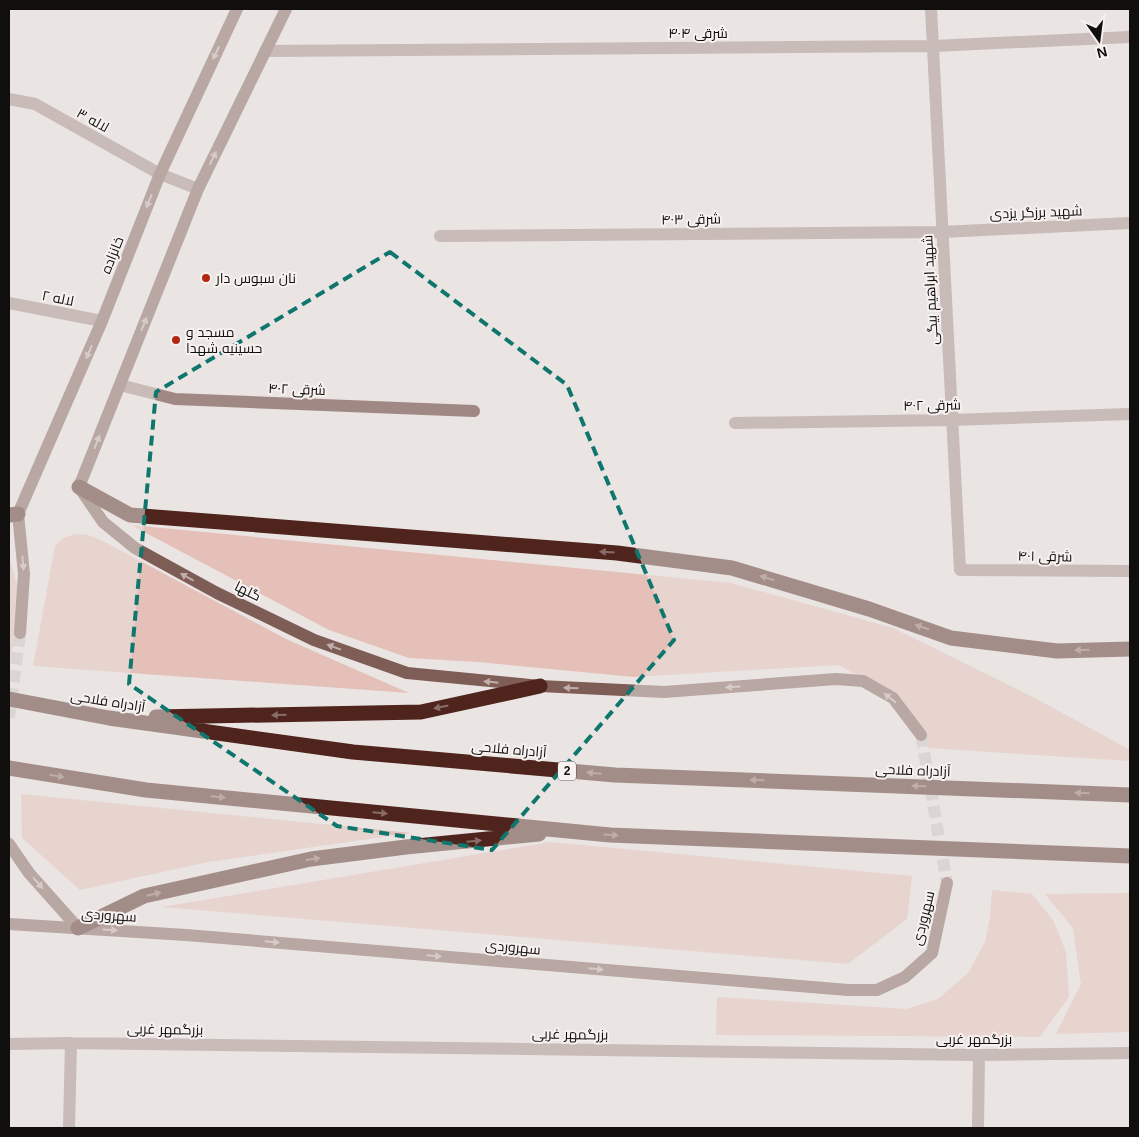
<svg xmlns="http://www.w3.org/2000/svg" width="1139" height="1137" font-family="Arial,Cairo,sans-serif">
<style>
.green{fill:#e4c0b9}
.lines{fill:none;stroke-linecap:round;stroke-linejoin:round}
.secondary-tunnel{stroke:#c9c4c2;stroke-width:12;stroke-dasharray:12 6;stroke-linecap:butt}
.street{stroke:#a08985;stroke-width:12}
.secondary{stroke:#7e5d57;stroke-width:12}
.highway{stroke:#4e241d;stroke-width:15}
.oneway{fill:#c1aeab}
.oneway2{fill:#896c67}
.marked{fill:none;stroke:#0f766e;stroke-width:4;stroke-dasharray:10 6;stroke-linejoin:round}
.poi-dot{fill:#b42614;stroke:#f7f1f0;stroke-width:2}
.labels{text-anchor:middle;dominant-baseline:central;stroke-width:4;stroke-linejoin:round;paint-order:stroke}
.shield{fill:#f7f1f0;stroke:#565352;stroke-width:1}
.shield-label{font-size:12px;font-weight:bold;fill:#110f0e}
.street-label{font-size:14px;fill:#110f0e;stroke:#f7f1f0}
.poi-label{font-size:14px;fill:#110f0e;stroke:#f7f1f0;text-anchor:start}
</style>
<rect width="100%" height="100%" fill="#eae4e2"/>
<path class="green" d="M131,525L731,583L893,628L1035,698L1130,750V761L928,748L902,704L889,691L838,665L634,677L478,662L409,658L329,630Z
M76,534L88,535L103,541L286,639L409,693L33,666L55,546L63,538Z
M9,557L17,584L18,630L9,661Z
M21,794L411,833L208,862L80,890L22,838Z
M550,842L912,876L907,919L848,964L162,907Z
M992,890L1032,894L1053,920L1066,952L1069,997L1040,1037L716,1035L717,997L906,1009L938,999L968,973L985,942L990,918Z
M1130,893V1032L1056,1034L1081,984L1073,928L1045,894Z"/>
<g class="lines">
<path class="secondary-tunnel" d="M9,718L20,633
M921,735L947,883"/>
<path class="street" d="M931,9L960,570L1130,571
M265,51L933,46L1130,37
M9,99L35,104L160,174L198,189
M440,236L942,232L1130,223
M9,303L102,321
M120,385L175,399L474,411
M735,423L952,420L1130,414
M9,1044L71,1043L979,1055L1130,1053
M69,1128L71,1043
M978,1128L979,1055"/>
<path class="secondary" d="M286,9L198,189L79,487L103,522L135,548L217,593L314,640L407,673L540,686L664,692L836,679L863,681L893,698L921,735
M20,633L24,574L18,514L102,321L160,174L237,9
M9,844L29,873L78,928
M9,924L186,935L848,990H877L905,977L932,953L947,883"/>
<path class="highway" d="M79,487L130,515L617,553L732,568L869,609L951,638L1057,651L1130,649
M9,515L18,514
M9,699L109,718L353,752L615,775L1130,795
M156,717L421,712L540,686
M9,768L146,790L610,835L1130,856
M78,928L144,896L311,859L406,847L539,834"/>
</g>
<defs><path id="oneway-solid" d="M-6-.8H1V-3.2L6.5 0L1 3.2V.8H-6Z" transform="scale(1.25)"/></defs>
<g class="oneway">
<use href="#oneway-solid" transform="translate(216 53) rotate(115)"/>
<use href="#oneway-solid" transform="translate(213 158) rotate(-64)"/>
<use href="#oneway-solid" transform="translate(149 201) rotate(112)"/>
<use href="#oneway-solid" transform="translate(144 324) rotate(-68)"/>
<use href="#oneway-solid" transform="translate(89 352) rotate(113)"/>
<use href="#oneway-solid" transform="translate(97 442) rotate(-68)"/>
<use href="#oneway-solid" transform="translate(23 563) rotate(85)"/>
<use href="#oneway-solid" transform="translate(187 577) rotate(-151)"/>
<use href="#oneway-solid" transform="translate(334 647) rotate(-160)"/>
<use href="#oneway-solid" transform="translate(491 682) rotate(-174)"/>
<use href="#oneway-solid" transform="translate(733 687) rotate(176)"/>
<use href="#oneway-solid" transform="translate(571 688) rotate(-178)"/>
<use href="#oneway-solid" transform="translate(890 698) rotate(-142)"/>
<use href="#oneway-solid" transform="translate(38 883) rotate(49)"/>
<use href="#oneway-solid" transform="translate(110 930) rotate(4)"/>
<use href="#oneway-solid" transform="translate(272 942) rotate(5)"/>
<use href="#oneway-solid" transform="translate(434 956) rotate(5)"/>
<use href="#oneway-solid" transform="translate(596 969) rotate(5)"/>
</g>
<g class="oneway2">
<use href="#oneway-solid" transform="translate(607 552) rotate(-176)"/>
<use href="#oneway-solid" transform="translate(767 578) rotate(-163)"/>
<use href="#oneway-solid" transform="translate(922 627) rotate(-161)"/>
<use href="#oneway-solid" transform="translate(1082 650) rotate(179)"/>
<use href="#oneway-solid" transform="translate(441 707) rotate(168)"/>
<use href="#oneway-solid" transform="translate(279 715) rotate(179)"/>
<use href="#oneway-solid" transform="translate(594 773) rotate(-175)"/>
<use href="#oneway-solid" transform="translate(57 776) rotate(9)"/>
<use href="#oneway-solid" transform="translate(757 780) rotate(-178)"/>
<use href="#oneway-solid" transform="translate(919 786) rotate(-178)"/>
<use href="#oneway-solid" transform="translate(1082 793) rotate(-178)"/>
<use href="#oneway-solid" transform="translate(218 797) rotate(5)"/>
<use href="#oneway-solid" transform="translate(380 813) rotate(5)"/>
<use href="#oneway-solid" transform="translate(611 835) rotate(4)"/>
<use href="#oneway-solid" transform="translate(474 841) rotate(-5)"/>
<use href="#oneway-solid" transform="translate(313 859) rotate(-9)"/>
<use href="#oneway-solid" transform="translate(154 894) rotate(-13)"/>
</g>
<path d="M0 0H1139V1137H0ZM390,252L567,385L674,640L492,850L337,826L129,684L156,392Z" fill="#eae4e2" fill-opacity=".55" fill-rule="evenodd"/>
<path class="marked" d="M390,252L567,385L674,640L492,850L337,826L129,684L156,392Z"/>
<g class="poi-dot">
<circle cx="206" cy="278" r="5"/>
<circle cx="176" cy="340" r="5"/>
</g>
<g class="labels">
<rect class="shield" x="558" y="761.5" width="18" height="19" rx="4"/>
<g class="shield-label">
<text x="567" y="771">2</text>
</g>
<g class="street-label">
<text x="698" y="33">۴۰۴ شرقی</text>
<text transform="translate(93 120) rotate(29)">لاله ۳</text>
<text transform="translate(1036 212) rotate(-2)">شهید برزگر یزدی</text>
<text transform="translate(691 219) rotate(-1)">۴۰۳ شرقی</text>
<text transform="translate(112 255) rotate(-68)">خانزاده</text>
<text transform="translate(930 290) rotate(-93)">شهید ابراهیم بیگی</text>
<text transform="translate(58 298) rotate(11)">لاله ۲</text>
<text transform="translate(297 389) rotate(2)">۴۰۲ شرقی</text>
<text transform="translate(932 405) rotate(-1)">۴۰۲ شرقی</text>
<text transform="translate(1045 556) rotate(1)">۴۰۱ شرقی</text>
<text transform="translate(248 591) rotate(26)">گلها</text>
<text transform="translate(108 701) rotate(9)">آزادراه فلاحی</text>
<text transform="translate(509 749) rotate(5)">آزادراه فلاحی</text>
<text transform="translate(913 770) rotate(2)">آزادراه فلاحی</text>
<text transform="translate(109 915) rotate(4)">سهروردی</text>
<text transform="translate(923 918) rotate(-76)">سهروردی</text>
<text transform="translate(513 947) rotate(5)">سهروردی</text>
<text transform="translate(165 1029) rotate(1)">بزرگمهر غربی</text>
<text transform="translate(570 1034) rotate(1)">بزرگمهر غربی</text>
<text x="974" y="1039">بزرگمهر غربی</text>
</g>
<g class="poi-label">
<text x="216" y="278">نان سبوس دار</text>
<text x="186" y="332">مسجد و<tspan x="186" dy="16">حسینیه شهدا</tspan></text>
</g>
</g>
<rect width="1139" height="1137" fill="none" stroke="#110f0e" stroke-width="20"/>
<g transform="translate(1099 40) rotate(166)" stroke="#f7f1f0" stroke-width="4" paint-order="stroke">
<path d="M0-4L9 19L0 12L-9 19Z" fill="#110f0e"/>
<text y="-8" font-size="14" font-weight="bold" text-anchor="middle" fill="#110f0e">N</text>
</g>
</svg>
